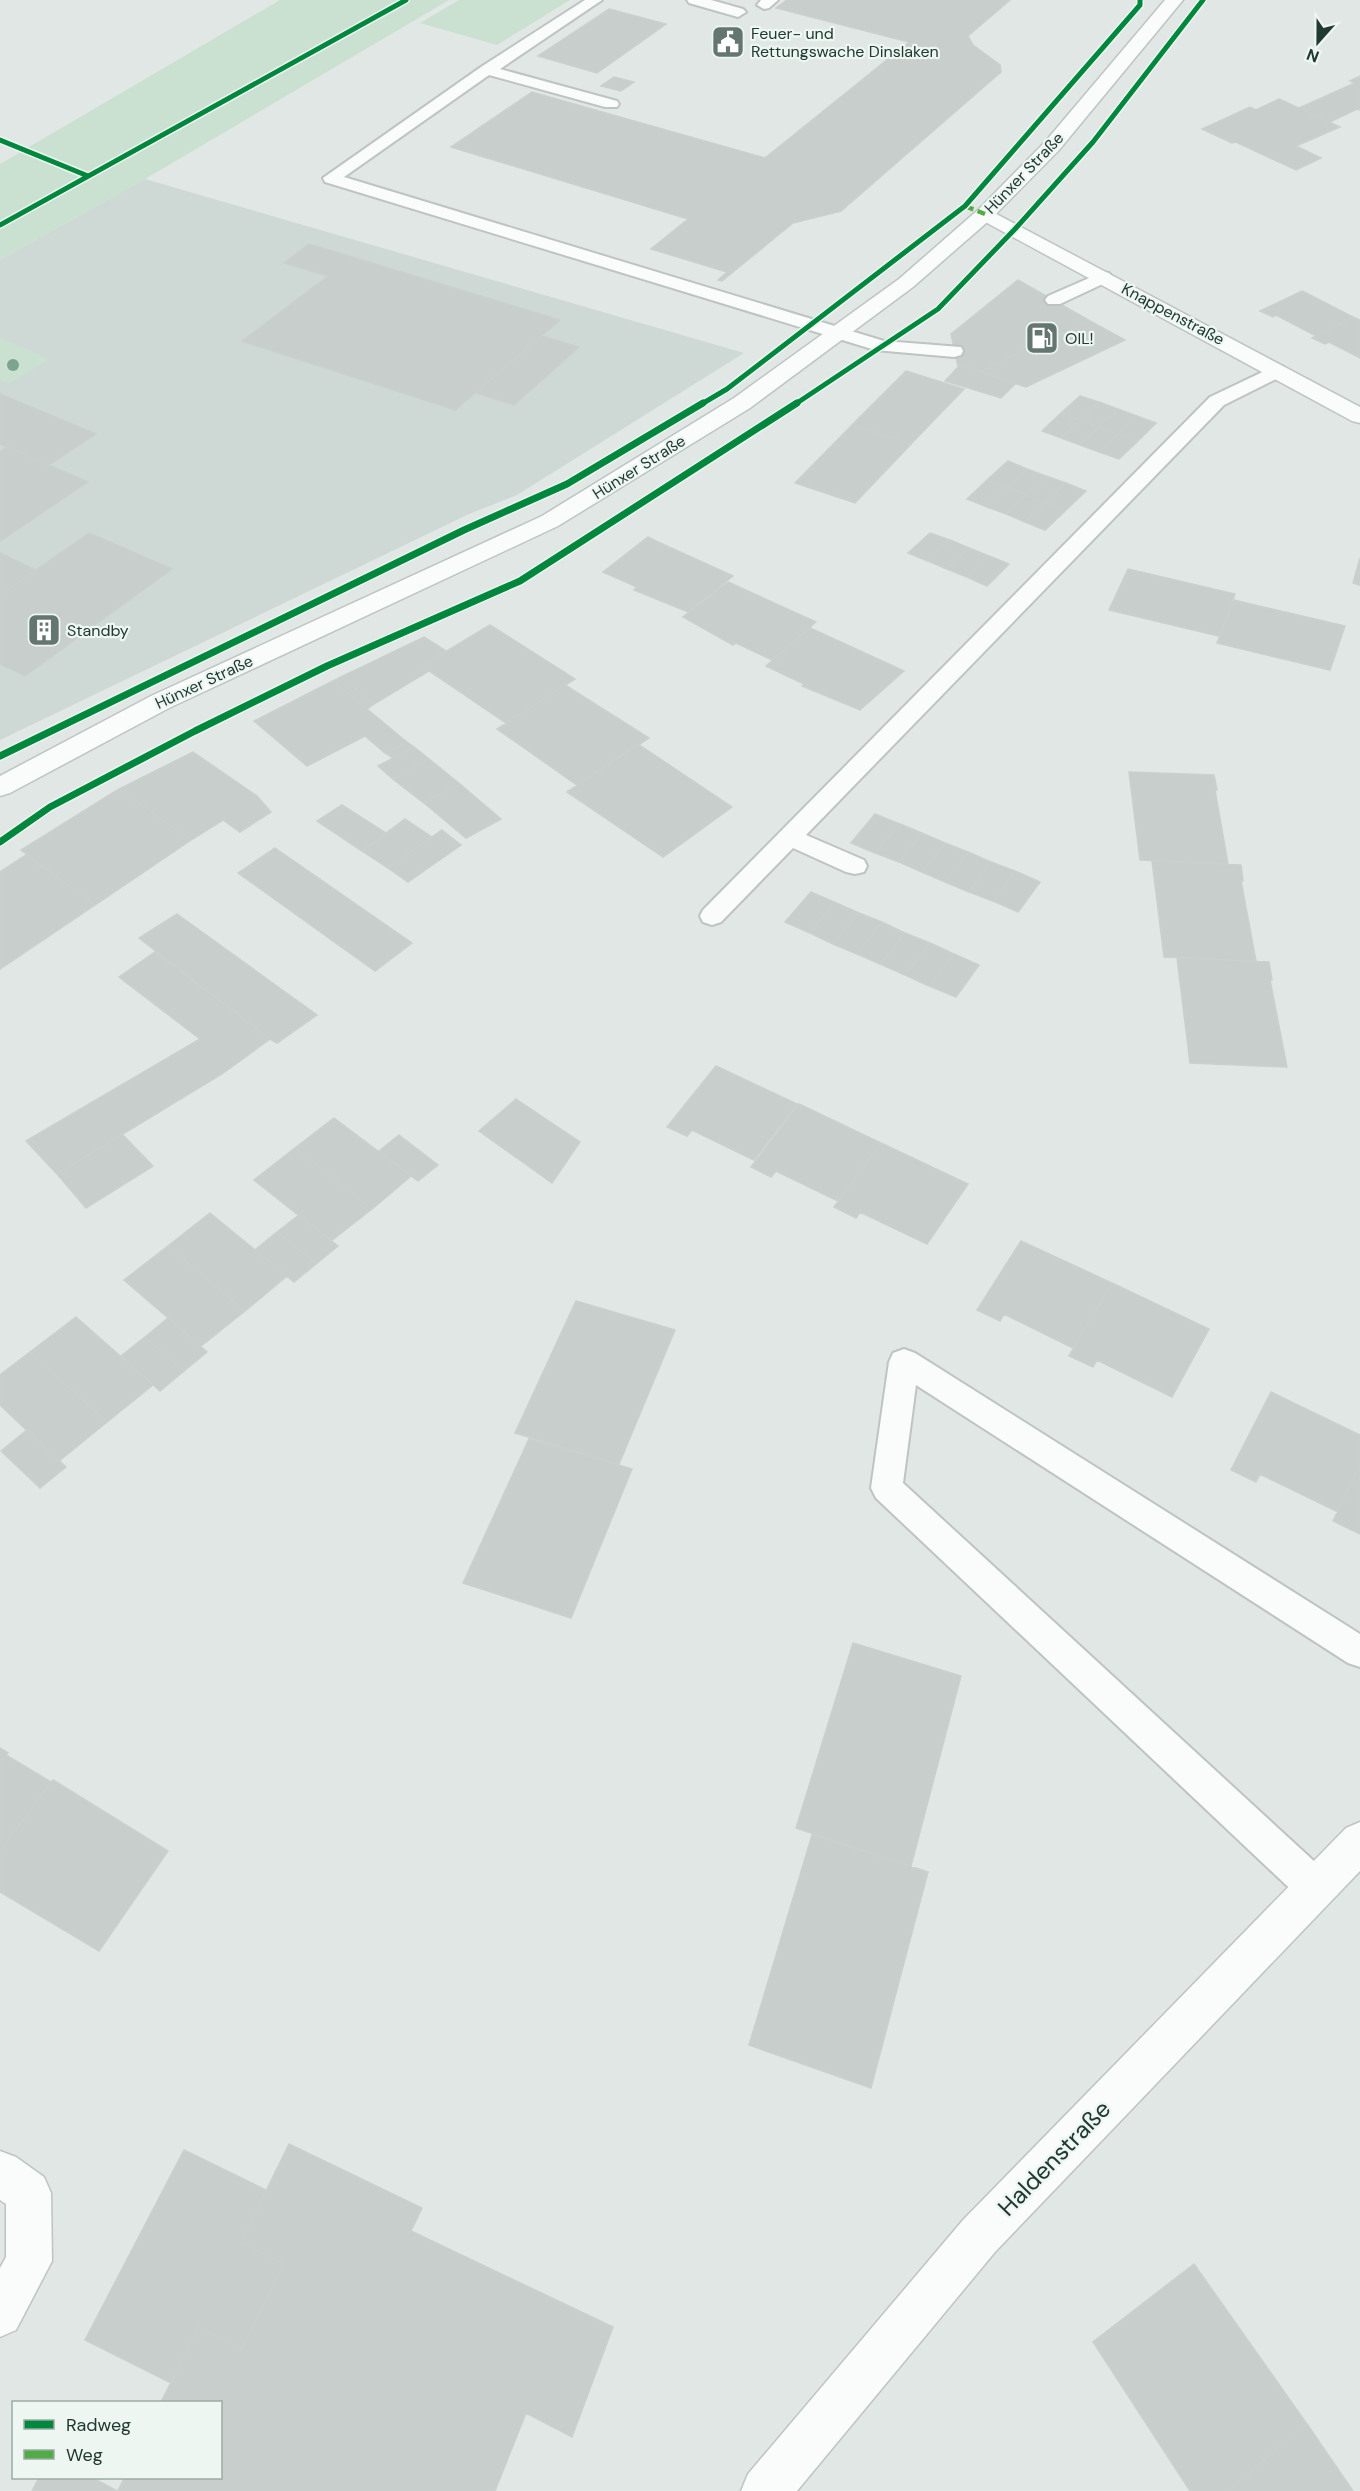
<svg xmlns="http://www.w3.org/2000/svg" width="1360" height="2491" font-family="'DM Sans',sans-serif">
<style>
.built{fill:#ced8d4}
.green{fill:#cae0d1}
.building{fill:#c8cecb;stroke:#cad0cd;stroke-width:1.5}
.lines{fill:none;stroke-linecap:round;stroke-linejoin:round}
.lane-casing{stroke:#bec4c1;stroke-width:4}
.street-casing{stroke:#bec4c1;stroke-width:3}
.secondary-casing{stroke:#bdc5c2;stroke-width:3}
.lane{fill:#fafbfb;fill-rule:evenodd}
.street{fill:#fafbfb;fill-rule:evenodd}
.secondary{fill:#fafbfb;fill-rule:evenodd}
.quiet{stroke:#52ac45;stroke-width:4.5;stroke-dasharray:9 4.5;stroke-linecap:butt}
.cycleway-far1-casing{stroke:#eef6f2;stroke-width:8}
.cycleway-casing{stroke:#eef6f2;stroke-width:10}
.cycleway-far1{stroke:#00873e;stroke-width:5}
.cycleway{stroke:#00873e;stroke-width:7}
.tree{fill:#7da58d}
.labels{text-anchor:middle;dominant-baseline:central;stroke-width:4.5;stroke-linejoin:round;paint-order:stroke}
.far-poi-label{font-size:16px;fill:#203932;stroke:#eef6f2;text-anchor:start}
.far-street-label{font-size:16px;fill:#203932;stroke:#eef6f2}
.near-street-label{font-size:24px;fill:#203932;stroke:#eef6f2}
</style>
<rect width="100%" height="100%" fill="#e1e7e4"/>
<path class="built" d="M145,179L744,353L517,495L469,514L0,740V260Z"/>
<path class="green" d="M280,0H449L145,179L0,260V164Z
M459,0H570L497,45L420,23Z
M0,338L50,359L9,384L0,380Z"/>
<path class="building" d="M787,0H1010L968,36L973,45L1000,65L1001,72L841,211L793,223L722,281L718,280L727,272L651,249L688,219L451,147L532,92L765,158L909,42L776,8Z
M609,9L666,24L597,73L538,56Z
M1360,76V110L1357,109L1330,122L1299,108L1355,83L1350,81Z
M614,77L634,82L621,91L601,86Z
M1279,99L1340,127L1296,146L1321,158L1296,170L1236,142L1232,143L1202,129L1250,107L1256,110Z
M309,244L560,320L455,410L242,341L328,276L284,263Z
M1018,280L1090,321L981,371L960,365L958,367L951,334Z
M1302,291L1353,317L1316,336L1276,315L1273,317L1260,311Z
M1353,317L1360,320V358L1329,342L1325,344L1312,338Z
M1090,321L1125,340L1026,387L979,372Z
M542,336L579,347L514,405L476,393Z
M960,365L981,371L1015,384L1001,398L945,381Z
M906,371L964,389L911,444L852,425Z
M0,394L96,434L49,465L0,444Z
M1080,396L1099,402L1080,420L1061,413Z
M1099,402L1118,409L1099,427L1080,420Z
M1118,409L1137,416L1118,434L1099,427Z
M1061,413L1080,420L1061,438L1042,431Z
M1137,416L1156,423L1138,441L1118,434Z
M1080,420L1099,427L1080,445L1061,438Z
M852,425L911,444L855,503L795,483Z
M1099,427L1118,434L1099,452L1080,445Z
M1118,434L1138,441L1119,459L1099,452Z
M7,447L88,482L0,541V451Z
M1008,461L1027,469L1007,488L987,480Z
M1027,469L1046,476L1026,495L1007,488Z
M1046,476L1066,483L1045,503L1026,495Z
M987,480L1007,488L987,507L967,499Z
M1066,483L1086,491L1066,510L1045,503Z
M1007,488L1026,495L1006,514L987,507Z
M1026,495L1045,503L1025,522L1006,514Z
M1045,503L1066,510L1045,530L1025,522Z
M89,533L172,569L25,676L0,664V595Z
M930,533L950,540L928,561L908,553Z
M648,537L658,542L733,576L688,612L634,590L637,587L603,572Z
M950,540L969,548L947,569L928,561Z
M969,548L989,556L967,577L947,569Z
M0,553L36,570L0,595Z
M989,556L1009,564L987,586L967,577Z
M1360,558V585L1353,583Z
M1128,569L1235,594L1219,636L1109,610Z
M728,582L816,622L772,660L736,643L733,645L683,617Z
M1234,600L1345,626L1330,670L1217,643Z
M490,625L575,679L506,723L422,666Z
M810,628L904,671L860,710L802,686L804,684L766,666Z
M424,637L446,651L422,666L429,671L374,704L341,677Z
M341,677L374,704L367,709L333,681Z
M333,681L367,709L407,742L385,753L365,736L307,766L254,721Z
M565,685L649,738L577,785L497,729Z
M407,742L414,747L393,758L385,753Z
M638,744L732,807L663,857L567,792Z
M414,747L429,759L393,779L378,766Z
M193,752L257,796L271,812L240,832L223,820L191,840L119,789Z
M429,759L460,784L424,803L393,779Z
M1129,772L1214,775L1217,790H1215L1228,864L1140,860Z
M460,784L501,819L466,838L424,803Z
M119,789L191,840L95,905L21,850Z
M342,805L386,833L387,834L362,851L317,821Z
M875,814L900,824L875,853L851,843Z
M405,819L432,837L388,868L362,851Z
M900,824L922,833L899,862L875,853Z
M442,830L461,845L408,882L388,868Z
M922,833L945,843L922,872L899,862Z
M945,843L968,852L945,882L922,872Z
M275,848L412,943L375,971L238,873Z
M968,852L991,862L969,892L945,882Z
M26,855L95,905L0,969V872Z
M1152,861L1241,865L1243,881H1241L1256,961L1164,957Z
M991,862L1015,871L993,901L969,892Z
M1015,871L1040,882L1018,912L993,901Z
M811,892L834,902L810,933L785,922Z
M834,902L859,913L833,944L810,933Z
M859,913L882,922L857,954L833,944Z
M177,914L317,1015L277,1043L270,1039L139,938Z
M882,922L905,933L880,964L857,954Z
M905,933L930,943L905,975L880,964Z
M930,943L954,954L929,986L905,975Z
M155,952L270,1039L222,1074L57,1174L26,1141L200,1039L119,977Z
M954,954L979,965L956,997L929,986Z
M1177,958L1269,962L1272,980H1270L1287,1067L1190,1063Z
M716,1066L797,1104L754,1160L692,1130L687,1136L667,1127Z
M516,1099L580,1142L552,1183L479,1131Z
M799,1104L881,1143L838,1201L776,1171L771,1177L751,1167Z
M334,1118L411,1176L372,1209L295,1148Z
M122,1134L153,1166L86,1208L57,1174Z
M399,1135L438,1165L418,1181L379,1151Z
M881,1143L968,1184L927,1244L860,1212L856,1218L834,1207Z
M295,1148L372,1209L331,1241L254,1180Z
M210,1213L287,1276L245,1311L168,1246Z
M299,1215L338,1246L316,1264L277,1232Z
M277,1232L316,1264L294,1282L255,1250Z
M1021,1241L1112,1283L1073,1348L1004,1314L1000,1321L977,1310Z
M168,1246L245,1311L201,1346L124,1280Z
M1112,1283L1209,1329L1172,1397L1097,1360L1093,1367L1069,1356Z
M576,1301L675,1330L619,1464L515,1433Z
M76,1317L153,1385L107,1422L30,1352Z
M168,1318L207,1352L184,1371L145,1337Z
M145,1337L184,1371L160,1391L121,1356Z
M30,1352L107,1422L59,1461L0,1405V1375Z
M1271,1392L1360,1435V1465L1338,1512L1260,1474L1256,1482L1231,1470Z
M27,1430L66,1467L40,1488L1,1451Z
M529,1439L632,1469L571,1618L463,1583Z
M1360,1465V1534L1333,1521Z
M853,1643L961,1676L911,1866L796,1828Z
M0,1748L8,1753L6,1755L51,1782L0,1851Z
M53,1780L168,1851L99,1951L0,1892V1851Z
M812,1835L928,1872L871,2088L749,2045Z
M289,2144L422,2208L411,2231L613,2327L572,2437L526,2413L495,2491H118L124,2478H220V2402H161L199,2327L242,2349L283,2264L241,2242Z
M184,2150L266,2190L241,2242L283,2264L242,2349L199,2327L171,2383L85,2340Z
M1194,2264L1307,2424L1227,2491H1190L1093,2342Z
M1307,2424L1353,2491H1227Z
M39,2478H93L117,2491H32Z"/>
<g class="lines">
<g class="lane-casing">
<path id="lane" d="M585,0H602L500,69L617,101L619,104L617,107H605L489,75L344,177L884,341L961,347L963,351L961,355L954,357L875,350L325,182L323,178L481,67Z
M687,0H711L743,9L746,12L738,17L689,3Z
M761,0H778L769,8L764,9L757,5Z
M1103,272L1109,273L1112,277L1109,281L1060,304H1048L1045,300L1048,296Z
M1277,365L1284,367L1286,371L1284,375L1224,405L806,835L864,860L867,866L864,872L855,874L846,872L793,848L721,922L712,925L703,922L700,916L703,910L1210,397Z
M904,1349L915,1353L1360,1634V1667L1348,1663L916,1385L903,1483L1328,1874L1333,1887L1328,1900L1315,1905L1302,1900L876,1498L871,1488L889,1362L893,1353Z"/>
</g>
<g class="street-casing">
<path id="street" d="M985,208L1360,407V423L1352,421L978,218L975,214L978,210Z
M1360,1822V1871L995,2252L797,2491H741L748,2474L963,2220L1346,1828Z
M0,2151L16,2157L44,2177L51,2193L52,2261L16,2330L0,2337V2268L6,2257V2204L0,2200Z"/>
</g>
<g class="secondary-casing">
<path id="secondary" d="M1165,0H1183L1059,150L992,218L913,287L750,408L558,526L169,708L10,793L0,796V776L151,696L542,516L734,398L899,279L978,210L1045,142Z"/>
</g>
<use href="#lane" class="lane"/>
<use href="#street" class="street"/>
<use href="#secondary" class="secondary"/>
<path class="quiet" d="M965,206L985,214"/>
<g class="cycleway-far1-casing">
<path id="cycleway-far1" d="M0,140L88,176
M0,225L406,0
M700,405L727,389L965,206L1140,5V0
M794,405L938,309L1015,229L1093,142L1203,0"/>
</g>
<g class="cycleway-casing">
<path id="cycleway" d="M0,756L464,530L567,484L703,403
M0,842L50,807L195,731L327,666L520,581L797,403"/>
</g>
<use href="#cycleway-far1" class="cycleway-far1"/>
<use href="#cycleway" class="cycleway"/>
</g>
<circle class="tree" cx="13" cy="365" r="6"/>
<defs>
<g id="civic-square" transform="scale(1.725)"><rect x="-9" y="-9" width="18" height="18" rx="4" fill="#647670" stroke="#eef6f2"/><path d="M-.6-6.5H3V-4.5H.6V-3L4-1V1h2V6H-6V1h2V-1L-.6-3ZM-1.2 2.5V6h2.4V2.5Z" fill="#fff"/></g>
<g id="fuel-square" transform="scale(1.725)"><rect x="-9" y="-9" width="18" height="18" rx="4" fill="#647670" stroke="#eef6f2"/><path d="M-5.5-6h7V0h2V4h1.3V-2.5L3-4.5l.8-.8L6-3V5H2.5V1h-1V6h-7ZM-4.2-4.7v3.2H.2V-4.7Z" fill="#fff"/></g>
<g id="building-square" transform="scale(1.725)"><rect x="-9" y="-9" width="18" height="18" rx="4" fill="#647670" stroke="#eef6f2"/><path d="M-4-6H4V6H1V3H-1V6H-4ZM-2.5-4.3h1.7v1.8h-1.7ZM.8-4.3h1.7v1.8H.8ZM-2.5-1h1.7V.8h-1.7ZM.8-1h1.7V.8H.8Z" fill="#fff"/></g>
</defs>
<g fill-rule="evenodd">
<use href="#civic-square" x="728" y="42"/>
<use href="#fuel-square" x="1042" y="338"/>
<use href="#building-square" x="44" y="630"/>
</g>
<g class="labels">
<g class="far-poi-label">
<text x="751" y="33">Feuer- und<tspan x="751" dy="18">Rettungswache Dinslaken</tspan></text>
<text x="1065" y="338">OIL!</text>
<text x="67" y="630">Standby</text>
</g>
<g class="far-street-label">
<text transform="translate(1024 173) rotate(-46)">Hünxer Straße</text>
<text transform="translate(1173 314) rotate(28)">Knappenstraße</text>
<text transform="translate(639 467) rotate(-32)">Hünxer Straße</text>
<text transform="translate(204 682) rotate(-25)">Hünxer Straße</text>
</g>
<g class="near-street-label">
<text transform="translate(1054 2158) rotate(-46)">Haldenstraße</text>
</g>
</g>
<rect x="12" y="2401" width="210" height="78" fill="#eef6f2" stroke="#9caaa5" stroke-width="1.5"/>
<rect x="24" y="2420" width="30" height="9" fill="#00873e" stroke="#9caaa5" stroke-width="1.5"/>
<text x="66" y="2431" font-size="18" fill="#203932">Radweg</text>
<rect x="24" y="2450" width="30" height="9" fill="#52ac45" stroke="#9caaa5" stroke-width="1.5"/>
<text x="66" y="2461" font-size="18" fill="#203932">Weg</text>
<g transform="translate(1318 42) rotate(201)" stroke="#eef6f2" stroke-width="4.5" paint-order="stroke">
<path d="M0-4.5L10 22L0 15L-10 22Z" fill="#203932"/>
<text y="-9" font-size="16" font-weight="bold" text-anchor="middle" fill="#203932">N</text>
</g>
</svg>
